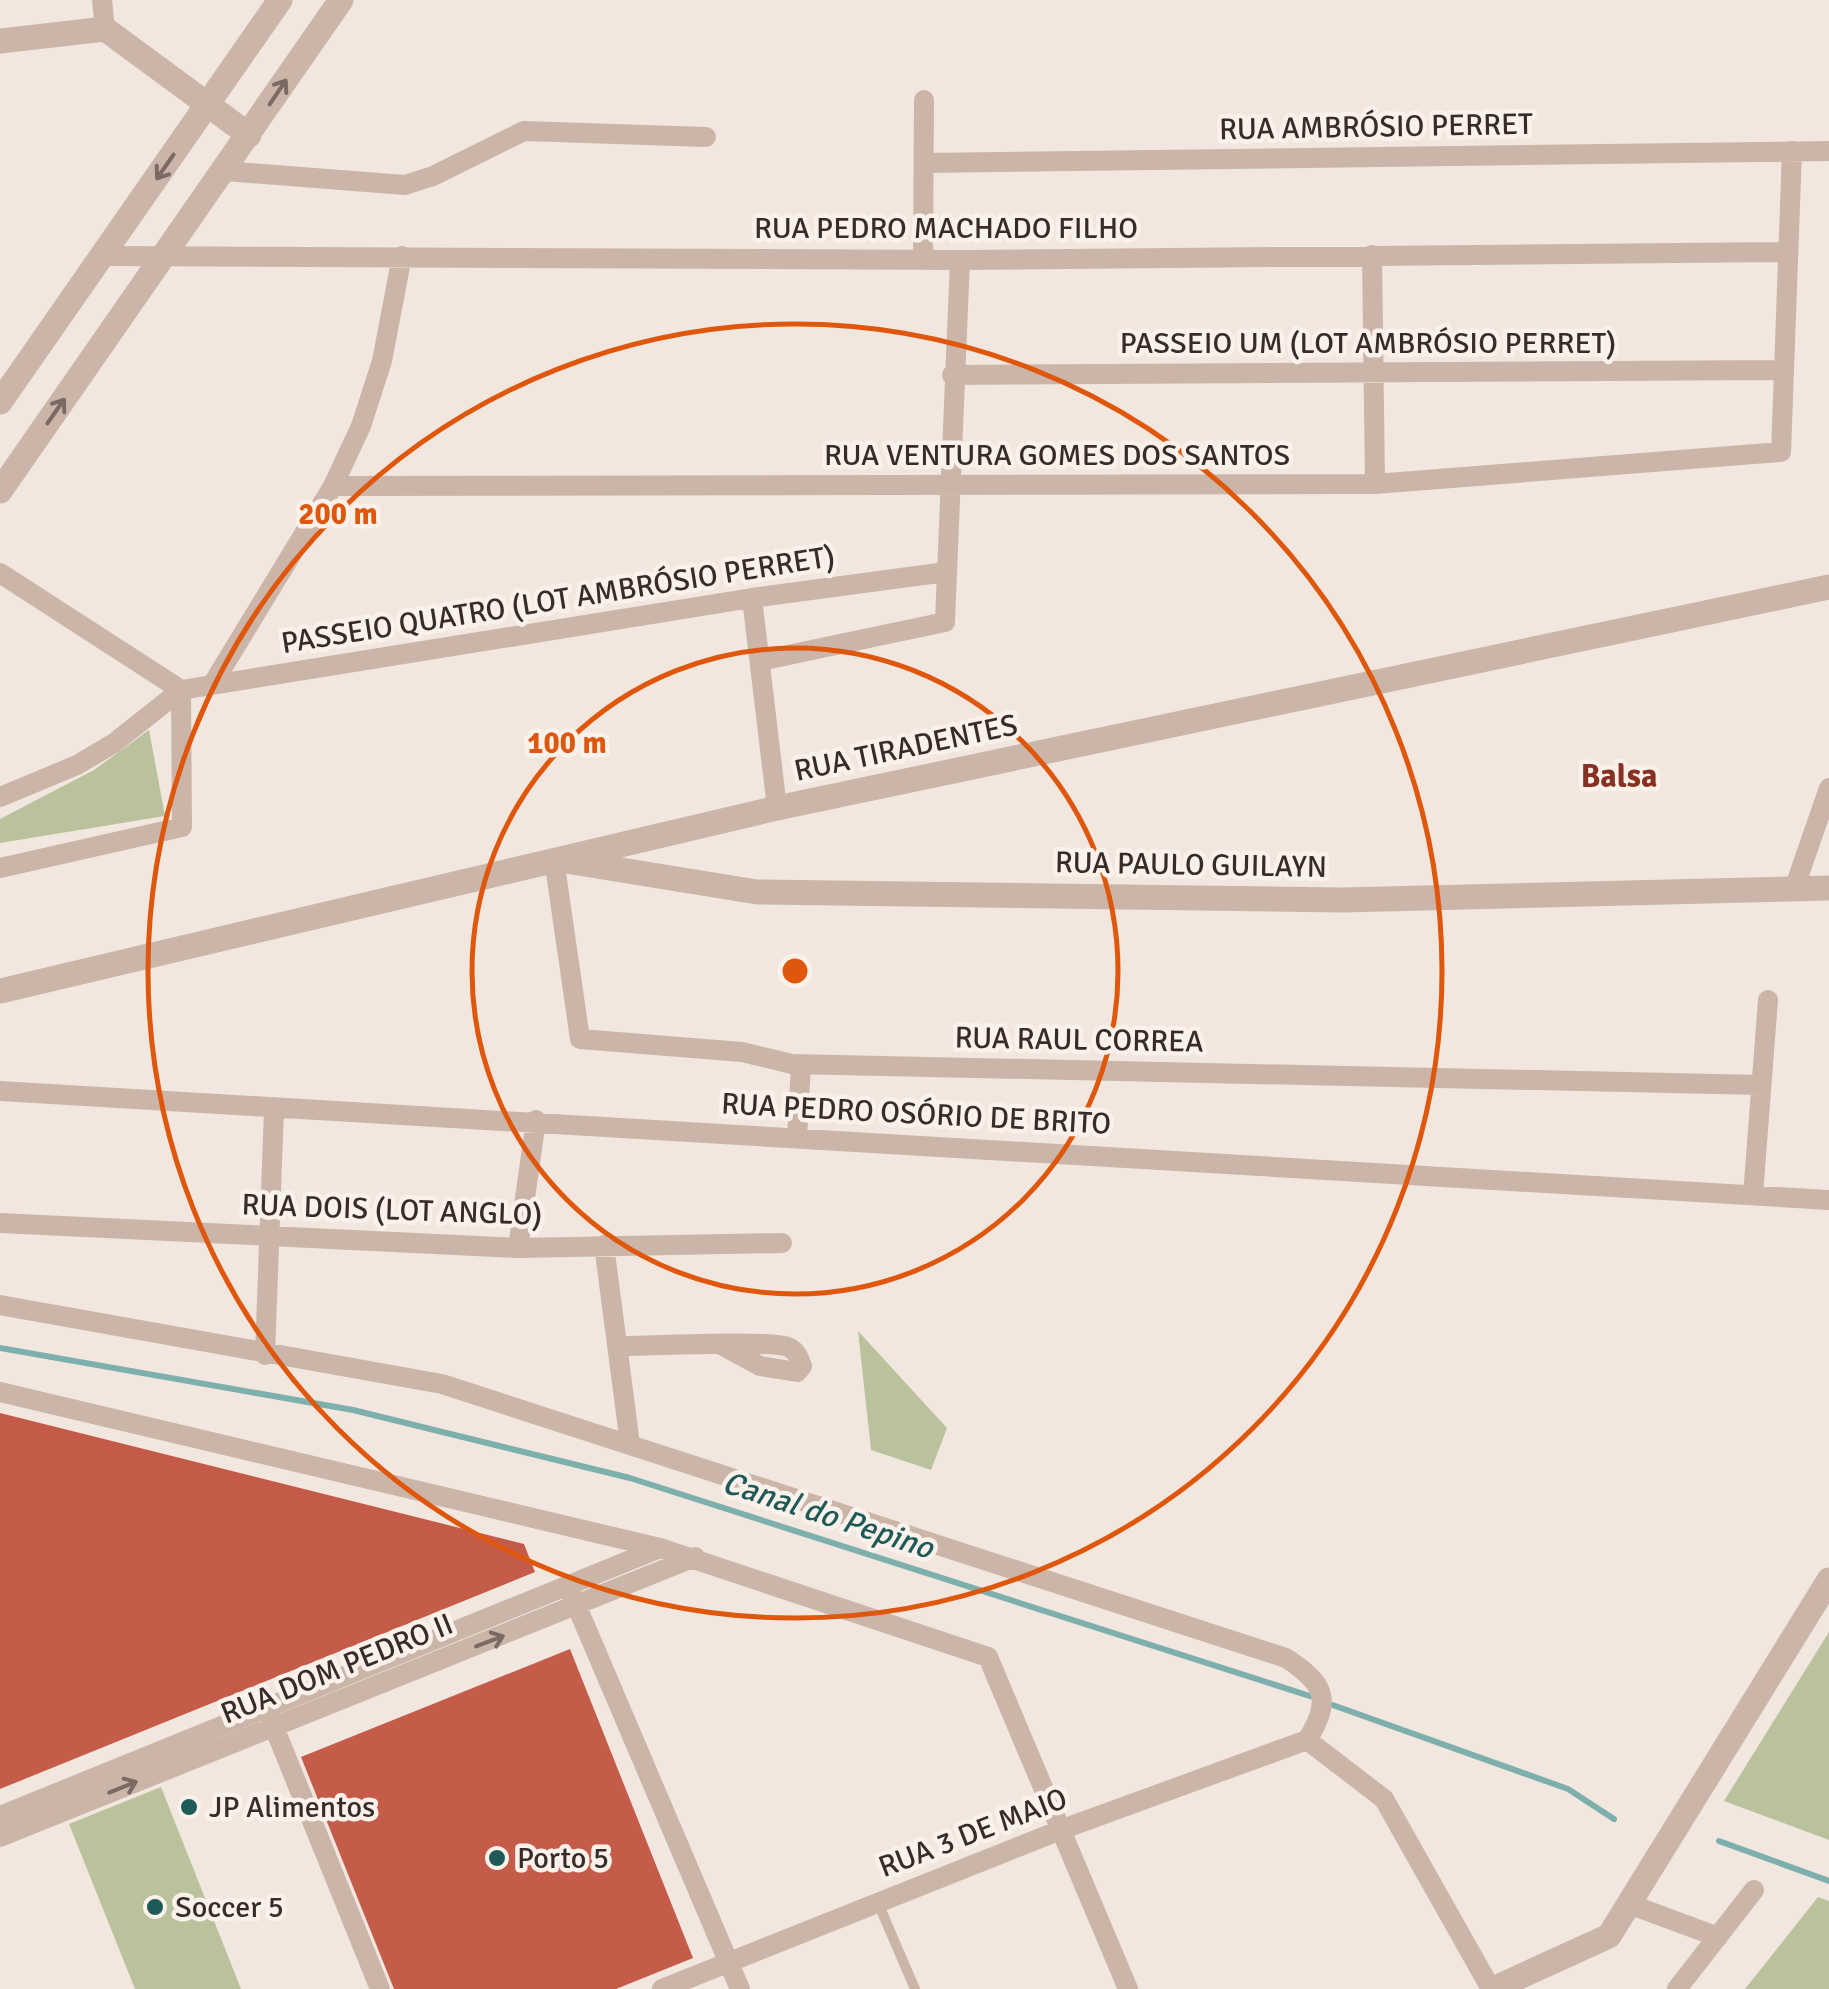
<svg xmlns="http://www.w3.org/2000/svg" width="1829" height="1989" font-family="Signika,sans-serif">
<style>
.green{fill:#b9c29d}
.lines{fill:none;stroke-linecap:round;stroke-linejoin:round}
.stream{stroke:#7dafad;stroke-width:6}
.building{fill:#c55b49}
.service{stroke:#cbb5a9;stroke-width:10}
.minor{stroke:#cbb5a9;stroke-width:20}
.tertiary{stroke:#cbb5a9;stroke-width:25}
.oneway{stroke:#7a6a63}
.ring{fill:none;stroke:#df570d;stroke-width:5}
.poi-dot{fill:#1f5958;stroke:#faf1ea;stroke-width:4}
.labels{text-anchor:middle;dominant-baseline:central;stroke-width:9;stroke-linejoin:round;paint-order:stroke}
.street-label{font-size:30px;fill:#382c29;stroke:#faf1ea}
.poi-label{font-size:30px;fill:#382c29;stroke:#faf1ea;text-anchor:start}
.neighbourhood-label{font-size:32px;font-weight:bold;fill:#873122;stroke:#faf1ea}
.water-label{font-size:32px;font-style:italic;fill:#1f5958;stroke:#faf1ea}
.centre{fill:#df570d;stroke:#faf1ea;stroke-width:5}
.ring-label{font-size:30px;text-anchor:middle;font-weight:bold;fill:#df570d;stroke:#faf1ea;stroke-width:9;stroke-linejoin:round;paint-order:stroke}
</style>
<rect width="100%" height="100%" fill="#f2e7de"/>
<path class="green" d="M149,730L165,816L0,843V819L94,770Z
M858,1331L947,1428L931,1470L871,1450Z
M1829,1632V1840L1724,1801Z
M161,1787L241,1989H135L69,1824Z
M1818,1897L1829,1901V1989H1745Z"/>
<g class="lines">
<path class="stream" d="M0,1348L353,1410L630,1478L1316,1698
M1327,1703L1568,1789L1614,1819
M1719,1841L1829,1881"/>
</g>
<path class="building" d="M0,1413L524,1544L535,1572L0,1789Z
M570,1649L693,1958L616,1989H394L301,1757Z"/>
<g class="lines">
<path class="service" d="M878,1903L915,1989"/>
<path class="minor" d="M102,0L105,29
M924,163L1829,151
M225,171L405,185L433,176L524,131L706,137
M1372,255L1375,484
M104,256L960,260L1788,252
M923,259L924,100
M952,375L1783,370
M333,486L1375,484L1781,452L1792,151
M0,573L181,690
M752,598L777,808
M760,661L945,622L960,260
M212,685L333,486L361,426L382,361L402,256
M0,797L77,765L114,743L181,690L752,598L946,572
M554,859L580,1039L742,1052L792,1064L1761,1085
M0,868L182,827L181,690
M1794,889L1829,788
M0,1091L1829,1200
M797,1137L801,1065
M1753,1195L1768,1000
M0,1223L518,1248L782,1243
M604,1245L630,1444
M518,1248L536,1120
M0,1305L442,1384L1286,1658C1324,1683 1333,1699 1307,1740
M619,1346C646,1346 773,1340 788,1347C797,1351 799,1358 802,1366L797,1372L760,1366L723,1346
M265,1355L274,1109
M0,1392L660,1548L988,1657L1128,1989
M572,1595L740,1989
M270,1717L380,1989
M1307,1740L1384,1799L1491,1989
M0,1816L660,1548
M0,1837L695,1557
M1629,1904L1718,1937
M662,1989L1063,1829L1307,1740
M1677,1989L1754,1890"/>
<path class="tertiary" d="M0,41L105,29L249,135
M0,402L280,0
M0,491L341,0
M572,862L757,892L1343,900L1829,888
M0,991L777,808L1829,587
M1493,1989L1609,1936L1829,1580"/>
</g>
<defs><path id="oneway-shaft" d="M-6 0H5M1.5-3L5.5 0L1.5 3" fill="none" stroke-width="1.6" stroke-linecap="round" stroke-linejoin="round" transform="scale(2.5)"/></defs>
<g class="oneway">
<use href="#oneway-shaft" transform="translate(278 92) rotate(-56)"/>
<use href="#oneway-shaft" transform="translate(165 167) rotate(125)"/>
<use href="#oneway-shaft" transform="translate(56 411) rotate(-55)"/>
<use href="#oneway-shaft" transform="translate(490 1641) rotate(-21)"/>
<use href="#oneway-shaft" transform="translate(123 1787) rotate(-22)"/>
</g>
<g class="ring">
<circle cx="795" cy="971" r="323"/>
<circle cx="795" cy="971" r="647"/>
</g>
<g class="poi-dot">
<circle cx="189" cy="1807" r="10"/>
<circle cx="497" cy="1858" r="10"/>
<circle cx="155" cy="1907" r="10"/>
</g>
<g class="labels">
<g class="street-label">
<text transform="translate(1376 127) rotate(-1)">RUA AMBRÓSIO PERRET</text>
<text x="946" y="228">RUA PEDRO MACHADO FILHO</text>
<text x="1368" y="343">PASSEIO UM (LOT AMBRÓSIO PERRET)</text>
<text x="1057" y="455">RUA VENTURA GOMES DOS SANTOS</text>
<text transform="translate(558 600) rotate(-9)">PASSEIO QUATRO (LOT AMBRÓSIO PERRET)</text>
<text transform="translate(906 748) rotate(-12)">RUA TIRADENTES</text>
<text transform="translate(1191 865) rotate(1)">RUA PAULO GUILAYN</text>
<text transform="translate(1079 1040) rotate(1)">RUA RAUL CORREA</text>
<text transform="translate(916 1114) rotate(3)">RUA PEDRO OSÓRIO DE BRITO</text>
<text transform="translate(392 1210) rotate(2)">RUA DOIS (LOT ANGLO)</text>
<text transform="translate(337 1669) rotate(-22)">RUA DOM PEDRO II</text>
<text transform="translate(973 1833) rotate(-21)">RUA 3 DE MAIO</text>
</g>
<g class="poi-label">
<text x="209" y="1807">JP Alimentos</text>
<text x="517" y="1858">Porto 5</text>
<text x="175" y="1907">Soccer 5</text>
</g>
<g class="neighbourhood-label">
<text x="1619" y="776">Balsa</text>
</g>
<g class="water-label">
<text transform="translate(828 1515) rotate(18)">Canal do Pepino</text>
</g>
</g>
<circle cx="795" cy="971" r="15" class="centre"/>
<g class="ring-label">
<text x="338" y="524">200 m</text>
<text x="567" y="753">100 m</text>
</g>
</svg>
